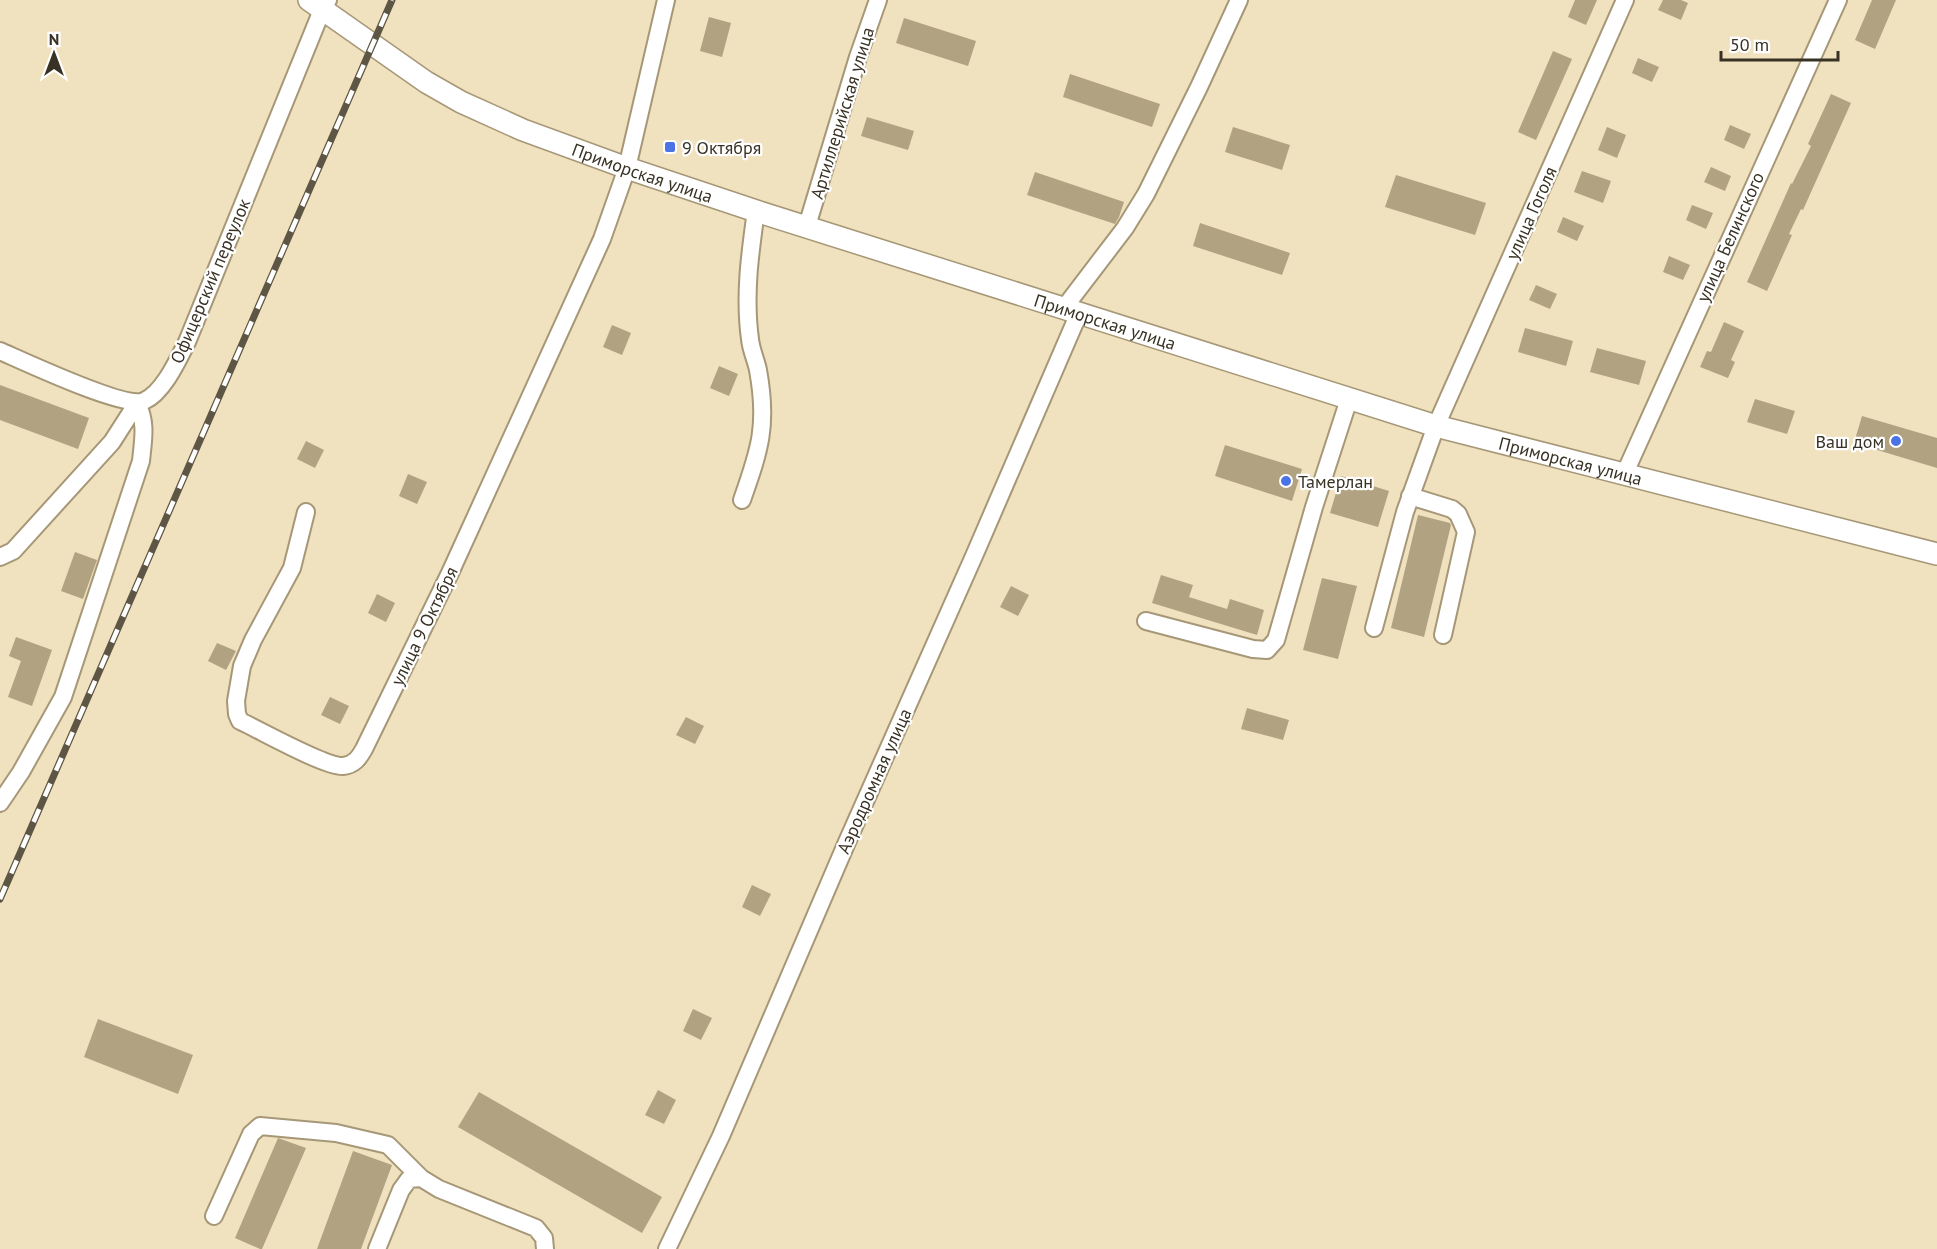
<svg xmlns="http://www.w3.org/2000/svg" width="1937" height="1249" font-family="'PT Sans',sans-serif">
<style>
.building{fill:#b1a282}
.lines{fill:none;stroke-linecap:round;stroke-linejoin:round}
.minor-casing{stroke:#a69777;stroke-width:20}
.major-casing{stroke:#a69777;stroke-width:24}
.minor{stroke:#fff;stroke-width:16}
.major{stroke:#fff;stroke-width:21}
.rail-casing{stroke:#5e5644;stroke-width:7}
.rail{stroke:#fff;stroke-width:4.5;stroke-dasharray:14;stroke-linecap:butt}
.poi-dot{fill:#4b73e6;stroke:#fff;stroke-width:2}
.labels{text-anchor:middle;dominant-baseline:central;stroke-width:4.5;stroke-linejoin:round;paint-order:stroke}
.street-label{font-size:18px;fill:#383224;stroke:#fff}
.poi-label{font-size:18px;fill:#383224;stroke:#fff;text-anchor:start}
</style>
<rect width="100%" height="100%" fill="#f0e1bf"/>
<path class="building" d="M1575,0H1597L1586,25L1568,17Z
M1663,0H1681L1688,3L1681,20L1658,10Z
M1872,0H1896L1875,49L1855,40Z
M709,17L731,23L722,57L700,51Z
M904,18L976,41L968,66L896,43Z
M1553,51L1572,59L1536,140L1518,132Z
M1638,58L1659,67L1652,82L1632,73Z
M1070,74L1160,104L1152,127L1063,97Z
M1831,94L1851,103L1803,210L1801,209L1789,234L1792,235L1767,291L1747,282L1791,183L1792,184L1811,146L1808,144Z
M867,117L914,131L908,150L861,136Z
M1730,125L1751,134L1744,149L1724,140Z
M1233,127L1290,145L1282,170L1225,152Z
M1607,127L1626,135L1617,158L1598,150Z
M1711,167L1731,176L1725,191L1704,182Z
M1582,171L1611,181L1603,203L1574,192Z
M1035,172L1124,202L1119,217L1115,224L1027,195Z
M1396,175L1486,203L1475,235L1385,207Z
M1692,205L1713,213L1706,229L1686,220Z
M1563,217L1584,226L1577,241L1557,232Z
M1200,223L1290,253L1282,275L1193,246Z
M1669,256L1690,265L1683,280L1663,272Z
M1536,285L1557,294L1550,309L1529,300Z
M1724,322L1744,331L1731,360L1735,362L1728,378L1700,367L1707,351L1711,352Z
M612,325L631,333L622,355L603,347Z
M1525,328L1573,341L1566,366L1518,352Z
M1597,348L1646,361L1639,385L1590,372Z
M719,366L738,374L729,396L710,388Z
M0,385L89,418L78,449L0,420Z
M1755,399L1795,411L1787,434L1747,422Z
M1862,416L1937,438V468L1854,443Z
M306,441L324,450L315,468L297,459Z
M1225,445L1302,469L1292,501L1215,476Z
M408,474L427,482L417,504L399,496Z
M1341,476L1389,491L1378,527L1330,513Z
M1418,515L1450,523L1451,525L1424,637L1391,628Z
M75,552L97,560L83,599L61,591Z
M1161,575L1193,585L1189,597L1227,609L1230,599L1264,610L1257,635L1152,603Z
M1322,578L1357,586L1338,659L1303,650Z
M1011,586L1029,595L1018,616L1000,607Z
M377,594L395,603L386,622L368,613Z
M16,637L52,650L32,706L8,697L21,661L9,656Z
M217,643L236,651L226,670L208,661Z
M330,697L349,706L340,724L321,715Z
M1247,708L1289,720L1283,740L1241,729Z
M686,717L704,726L695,744L676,735Z
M752,885L771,894L760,916L742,907Z
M693,1009L712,1018L701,1040L683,1031Z
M98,1019L193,1055L178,1094L84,1057Z
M658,1090L676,1100L664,1124L645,1115Z
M479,1092L662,1197L642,1233L458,1127Z
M278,1138L306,1148L262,1249H260L235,1238Z
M353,1151L392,1165L361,1249H317Z"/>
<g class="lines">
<g class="minor-casing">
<path id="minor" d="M807,226L858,57L878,0
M1064,308L1125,228L1146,194L1199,87L1239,0
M0,351C23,361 125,409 144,401C163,393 178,360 187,342L322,10L328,0
M1624,475L1838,0
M1410,496L1452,509L1458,514L1466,532L1443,635
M742,500C760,449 768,425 758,370C756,360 751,350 750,339C744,296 750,253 756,211
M306,512L292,568L253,640L242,666L236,701L237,714L240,721C260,730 325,767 343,766C354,765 359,758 364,749L450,573L602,239L627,168L666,0
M0,557L13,551L112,442L137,403
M1146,621L1253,649L1267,650L1276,640L1314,507L1349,399
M1374,628L1405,512L1436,426L1625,0
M0,803L21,772L63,697L141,461C143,440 147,423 137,403
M214,1216L251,1134L260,1126L336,1133L388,1145L421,1178
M377,1249L401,1190L409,1179L421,1178L439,1189L536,1228L544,1238L545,1249
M667,1249L721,1136L847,842L974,556L1079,313"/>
</g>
<g class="major-casing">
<g id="major">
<path id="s1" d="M309,0L426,82L461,102L523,130L627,168L756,211L1436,426L1937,554"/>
</g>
</g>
<use href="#minor" class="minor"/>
<use href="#major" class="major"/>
<g class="rail-casing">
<path id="rail" d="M0,899L392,0"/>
</g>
<use href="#rail" class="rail"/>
</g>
<g class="poi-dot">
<rect x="664" y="141" width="12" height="12" rx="3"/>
<circle cx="1896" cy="441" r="6"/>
<circle cx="1286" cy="481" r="6"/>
</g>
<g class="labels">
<g class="street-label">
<text transform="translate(842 113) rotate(-73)">Артиллерийская улица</text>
<text stroke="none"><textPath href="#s1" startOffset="378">Приморская улица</textPath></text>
<text transform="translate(1531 213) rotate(-66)">улица Гоголя</text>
<text transform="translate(1730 237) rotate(-66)">улица Белинского</text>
<text transform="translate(210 281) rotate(-67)">Офицерский переулок</text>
<text stroke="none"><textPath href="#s1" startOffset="864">Приморская улица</textPath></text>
<text stroke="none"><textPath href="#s1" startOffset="1350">Приморская улица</textPath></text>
<text transform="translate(424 626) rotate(-64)">улица 9 Октября</text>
<text transform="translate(874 781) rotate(-66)">Аэродромная улица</text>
</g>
<g class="poi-label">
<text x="682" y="147">9 Октября</text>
<text x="1884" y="441" text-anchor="end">Ваш дом</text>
<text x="1298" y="481">Тамерлан</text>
</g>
</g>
<g transform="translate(54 54)" stroke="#ffffff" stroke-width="4.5" paint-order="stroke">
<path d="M0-4.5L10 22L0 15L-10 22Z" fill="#383224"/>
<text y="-9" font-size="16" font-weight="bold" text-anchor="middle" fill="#383224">N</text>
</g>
<path d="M1721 51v9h117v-9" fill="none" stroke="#383224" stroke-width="3"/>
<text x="1730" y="51" font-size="18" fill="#383224" stroke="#ffffff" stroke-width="4.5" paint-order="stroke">50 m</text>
</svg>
